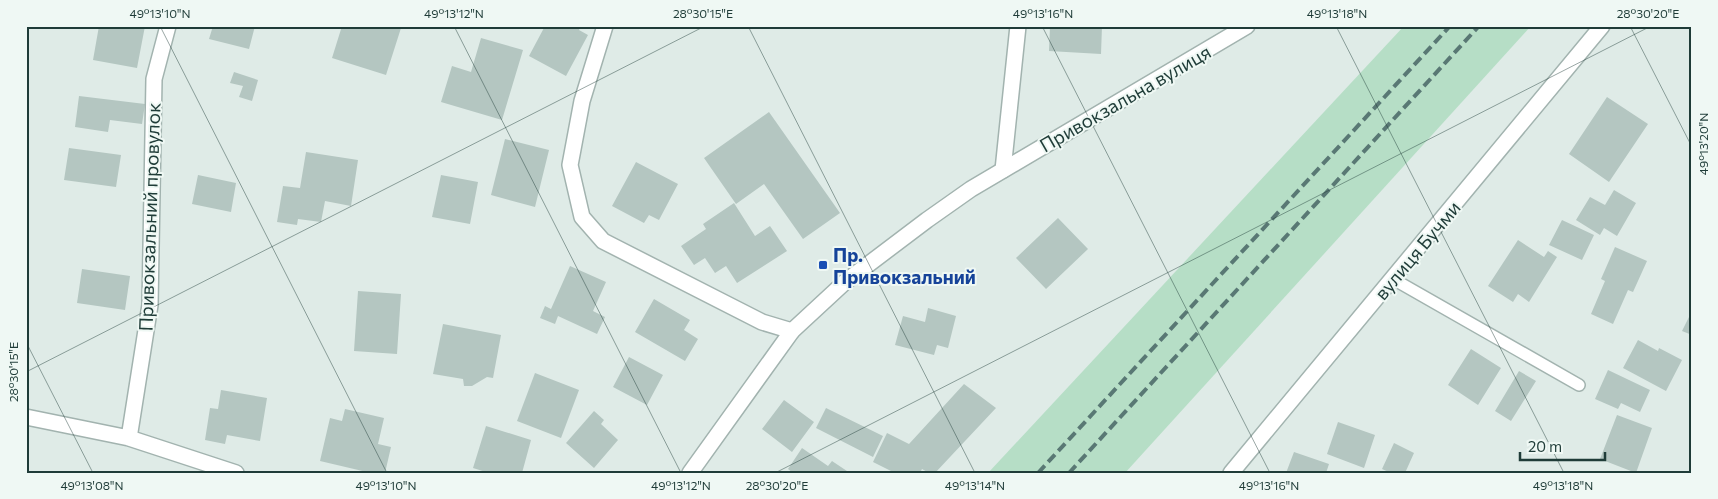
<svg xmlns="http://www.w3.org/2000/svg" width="1718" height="499" font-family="Commissioner,sans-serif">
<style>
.green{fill:#b6dec6}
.building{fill:#b4c6c1}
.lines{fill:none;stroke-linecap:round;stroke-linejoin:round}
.service-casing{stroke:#a2b3af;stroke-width:14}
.minor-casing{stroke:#a2b3af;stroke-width:18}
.tertiary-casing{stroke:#a2b3af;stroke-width:18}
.service{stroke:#fff;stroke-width:11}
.minor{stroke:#fff;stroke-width:15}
.tertiary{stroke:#fff;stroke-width:15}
.rail{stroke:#597874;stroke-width:4;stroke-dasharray:10 5;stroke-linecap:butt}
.ticks{fill:none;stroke:#1f3c38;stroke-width:1;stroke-opacity:0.45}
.transit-dot{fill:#1a4fb4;stroke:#eff8f4;stroke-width:2}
.labels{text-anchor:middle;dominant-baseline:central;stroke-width:4;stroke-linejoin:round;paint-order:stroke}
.street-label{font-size:19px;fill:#1f3c38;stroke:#eff8f4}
.transit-label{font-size:19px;font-weight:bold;fill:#164399;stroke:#eff8f4;text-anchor:start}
.neatline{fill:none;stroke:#1f3c38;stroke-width:2}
.ticks-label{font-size:12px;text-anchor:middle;fill:#1f3c38}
</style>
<rect width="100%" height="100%" fill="#dfebe7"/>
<path class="green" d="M1404,26H1531L1125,473H988Z"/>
<path class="building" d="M99,26H145L137,68L93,60Z
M213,26H255L249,49L209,39Z
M342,26H395L401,28L386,75L332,58Z
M545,26H581L579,30L588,35L566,76L529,56Z
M1050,26H1102L1101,54L1049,51Z
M481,38L523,50L502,120L441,102L452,66L471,72Z
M234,72L258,80L252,101L239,97L243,86L230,83Z
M79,96L145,104L142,124L110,120L108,132L75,127Z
M1607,97L1648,124L1609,182L1569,154Z
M769,112L840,213L803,239L764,184L736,204L704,158Z
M505,139L549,150L535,207L491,195Z
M69,148L121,155L116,187L64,180Z
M306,152L358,160L351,206L325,201L321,222L298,219L297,225L277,222L283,186L300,188Z
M636,162L678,184L659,220L649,215L644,223L612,206Z
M198,175L236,183L231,212L192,204Z
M441,175L478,182L470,224L432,217Z
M1614,190L1636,203L1617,236L1604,228L1600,235L1576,220L1590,197L1605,205Z
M734,203L755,236L770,226L787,251L737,283L726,266L715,273L705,258L694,265L681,246L706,229L703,224Z
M1058,218L1088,249L1046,289L1016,258Z
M1562,220L1594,235L1582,260L1549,245Z
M1518,240L1544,257L1548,251L1557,257L1529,302L1518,294L1513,302L1488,286Z
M1615,247L1647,261L1633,292L1628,290L1613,324L1591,314L1605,281L1601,279Z
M570,266L606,282L593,311L605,317L597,334L558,316L555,324L540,318L545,306L551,309Z
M82,269L130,276L125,310L77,303Z
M358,291L401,294L397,354L354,351Z
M654,299L690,320L684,330L698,339L685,361L635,332Z
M928,308L956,316L948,348L937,345L934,355L895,345L903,316L925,322Z
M1692,311V335L1682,331Z
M443,324L501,335L493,378L487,377L472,386H464L463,379L433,374Z
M1638,340L1658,351L1659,348L1682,360L1666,391L1623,368Z
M1471,349L1501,368L1478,405L1448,385Z
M629,357L663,375L647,405L613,387Z
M1608,370L1650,390L1640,412L1621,403L1618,409L1595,399Z
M1519,371L1536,381L1511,421L1495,411Z
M535,373L579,390L561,438L517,421Z
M964,384L996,408L935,473H929L922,469L920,473H895L873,462L887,433L909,444Z
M221,390L267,398L260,441L227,435L225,444L205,440L210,408L218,409Z
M784,400L814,422L792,452L762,429Z
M826,408L883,436L873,457L816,428Z
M345,409L384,418L378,444L391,447L385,473H371L320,461L330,418L342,421Z
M594,411L604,420L601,424L618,440L594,468L566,443Z
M1617,415L1652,428L1636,473L1600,459Z
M1338,422L1375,435L1364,468L1327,454Z
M486,426L531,440L522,473H489L473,468Z
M1394,443L1414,453L1405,473H1391L1382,469Z
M802,448L828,466L832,461L850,473H793L788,469Z
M1294,452L1329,464L1326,473H1286Z"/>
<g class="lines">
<g class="service-casing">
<path id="service" d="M1393,279L1579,385"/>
</g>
<g class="minor-casing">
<path id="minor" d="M605,26L582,101L570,165L582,217L603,241L762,322L792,331
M1003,170L1018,26
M26,417L129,438L236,473
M129,438L150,305L154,79L168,26
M1231,473L1602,26"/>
</g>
<g class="tertiary-casing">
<path id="tertiary" d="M690,473L792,331L845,282L927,220L971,189L1247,26"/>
</g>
<use href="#service" class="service"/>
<use href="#minor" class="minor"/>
<use href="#tertiary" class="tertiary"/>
<path class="rail" d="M1038,473L1450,26
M1069,473L1479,26"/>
</g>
<path class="ticks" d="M160,26L387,473M454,26L681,473M748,26L975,473M1042,26L1270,473M1336,26L1564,473M1630,26L1692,147M26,342L93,473M26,372L705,26M775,473L1651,26"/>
<rect class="transit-dot" x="818" y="260" width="10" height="10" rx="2.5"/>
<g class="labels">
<g class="street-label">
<text transform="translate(1125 98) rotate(-30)">Привокзальна вулиця</text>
<text transform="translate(149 217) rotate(-88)">Привокзальний провулок</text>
<text transform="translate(1417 250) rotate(-50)">вулиця Бучми</text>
</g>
<g class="transit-label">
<text x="833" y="254">Пр.<tspan x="833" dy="22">Привокзальний</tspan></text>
</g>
</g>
<rect width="1718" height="499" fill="none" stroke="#eff8f4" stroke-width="55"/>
<path d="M1520 452v8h85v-8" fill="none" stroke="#1f3c38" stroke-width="2.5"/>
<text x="1528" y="452" font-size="15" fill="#1f3c38" stroke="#eff8f4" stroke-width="4" paint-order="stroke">20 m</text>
<rect x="28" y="28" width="1662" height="444" class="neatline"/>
<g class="ticks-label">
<text x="160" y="18">49°13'10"N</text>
<text x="454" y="18">49°13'12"N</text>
<text x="703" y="18">28°30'15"E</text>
<text x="1043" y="18">49°13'16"N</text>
<text x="1337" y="18">49°13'18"N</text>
<text x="1648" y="18">28°30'20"E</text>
<text transform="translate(1704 144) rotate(-90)" y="4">49°13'20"N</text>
<text transform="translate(14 372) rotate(-90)" y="4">28°30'15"E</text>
<text x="92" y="490">49°13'08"N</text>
<text x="386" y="490">49°13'10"N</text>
<text x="681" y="490">49°13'12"N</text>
<text x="777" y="490">28°30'20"E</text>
<text x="975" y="490">49°13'14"N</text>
<text x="1269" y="490">49°13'16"N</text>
<text x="1563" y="490">49°13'18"N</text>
</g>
</svg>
